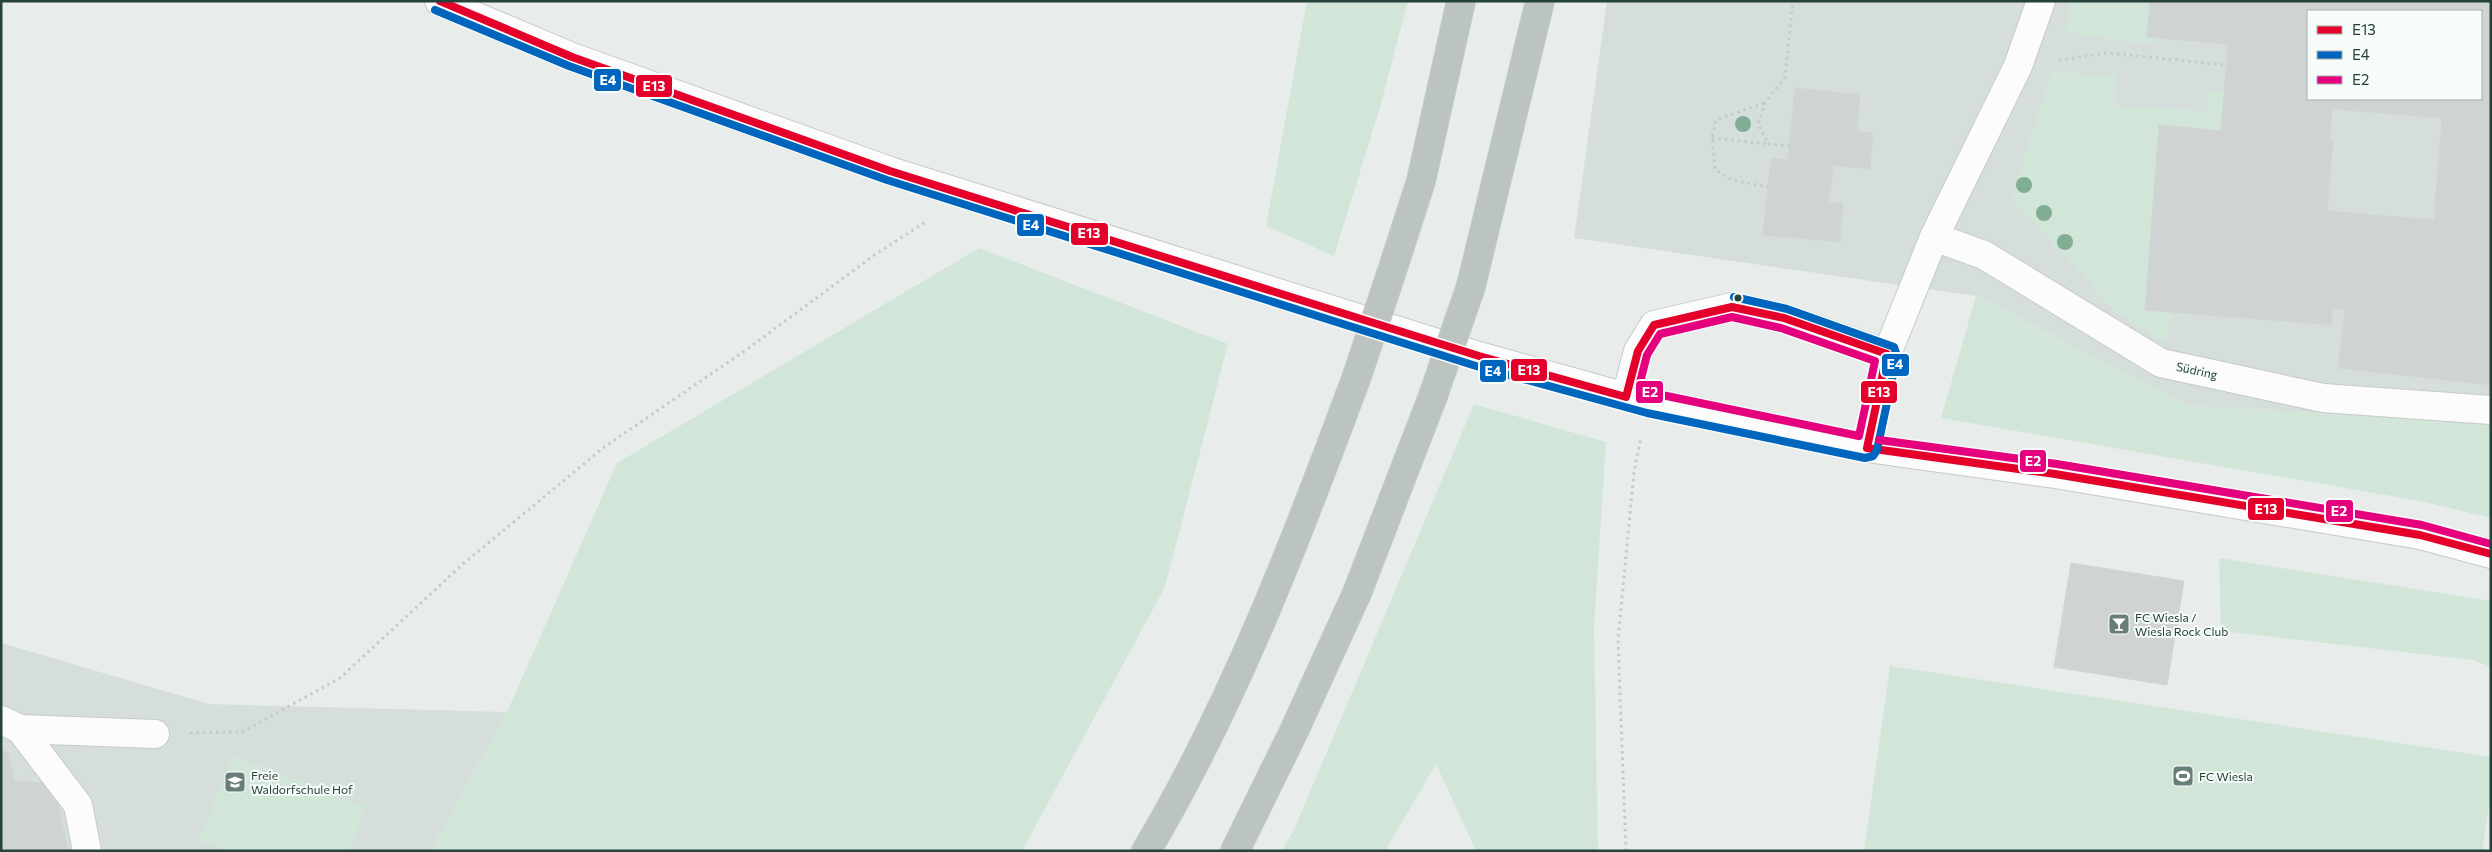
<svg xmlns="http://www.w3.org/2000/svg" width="2492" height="852" font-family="Commissioner,sans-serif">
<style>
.built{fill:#d6dedb;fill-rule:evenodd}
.green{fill:#d1e6d8}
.building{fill:#cfd4d2;stroke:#d1d6d4;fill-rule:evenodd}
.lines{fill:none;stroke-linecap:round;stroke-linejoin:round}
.minor-casing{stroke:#c5cac8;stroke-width:30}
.highway-casing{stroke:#c3ccc9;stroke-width:30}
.path{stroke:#c3ccca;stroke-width:3;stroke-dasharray:2.5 4;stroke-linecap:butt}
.minor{stroke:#fcfcfc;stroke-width:28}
.highway{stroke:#bcc4c2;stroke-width:28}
.highway-bridge-casing{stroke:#c3ccc9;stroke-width:30;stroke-linecap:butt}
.highway-bridge{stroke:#bcc4c2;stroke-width:28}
.bus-1-casing{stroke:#f7fbf9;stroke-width:11}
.bus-2-casing{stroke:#f7fbf9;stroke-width:11}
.bus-3-casing{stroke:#f7fbf9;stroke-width:11}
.bus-1{stroke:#e4002b;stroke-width:8}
.bus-2{stroke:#0065bd;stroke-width:8}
.bus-3{stroke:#e5007d;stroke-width:8}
.tree{fill:#81ae93}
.bus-dot{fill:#24423a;stroke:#f7fbf9;stroke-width:2}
.labels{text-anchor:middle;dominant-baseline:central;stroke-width:4;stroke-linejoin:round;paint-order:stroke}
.street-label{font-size:12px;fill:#24423a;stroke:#f7fbf9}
.poi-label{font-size:12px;fill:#24423a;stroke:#f7fbf9;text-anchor:start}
.line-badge{stroke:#f7fbf9;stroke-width:2}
.badge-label{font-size:14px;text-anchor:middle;font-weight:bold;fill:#fff}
</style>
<rect width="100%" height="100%" fill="#e8edeb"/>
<path class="built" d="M1607,1H2491V423L2191,406L1976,296L1574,238ZM2308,11H2481V99H2308Z
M1,643L209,704L507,712L431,851H1Z"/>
<path class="green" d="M1307,1H1408L1381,104L1334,256L1266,226Z
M2070,1H2150L2147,37H2155L2153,45L2065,32Z
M2051,72L2109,76V72L2115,73L2114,106L2206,111L2207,92H2224L2221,131L2159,125L2145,310L2172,313L2165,343L2118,314L2012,198Z
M979,248L1228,344L1165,587L1022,851H431L507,712L617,463Z
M1976,296L2191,406L2491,423V518L2420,501L1941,418Z
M1474,404L1606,442L1594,627L1598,851H1476L1436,764L1385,851H1281L1293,832Z
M2219,558L2491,601V667L2473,660L2221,631Z
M1890,666L2491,757V795L2482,851H1864Z
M233,755L366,807L349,851H228L199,840Z"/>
<path class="building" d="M2150,1H2491V385L2338,368L2345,310L2333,308L2331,325L2145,310L2159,125L2221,131L2228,44L2147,37ZM2308,11H2481V99H2308ZM2332,109L2442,118L2434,220L2327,211L2333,141H2330Z
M1795,88L1860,95L1857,131L1873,133L1870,169L1788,161Z
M1771,158L1833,165L1829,202L1843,203L1840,242L1763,235Z
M2071,563L2184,581L2167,685L2054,667Z
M7,751L15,781L58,784L57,799L68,851H1V752Z"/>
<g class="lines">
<g class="minor-casing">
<path id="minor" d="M439,1L572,57L890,171L1479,356L1626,397L1867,448L2055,474L2420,535L2491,554
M1934,237L1984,255L2161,363L2323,398L2491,410
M1626,397L1638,351L1654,325L1732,307L1784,318L1887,354
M1867,448L1887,354L1934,237L2018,66L2041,1
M1,720L20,729L155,734
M20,729L78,805L87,851"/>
</g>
<g class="highway-casing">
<path id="highway" d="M1391,274L1421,181L1461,1
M1471,286L1540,1
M1146,851C1234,704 1298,535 1357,376
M1235,851L1294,731L1357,593L1433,396"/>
</g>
<path class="path" d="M2059,60L2108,53L2226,65
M1764,103L1716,120L1712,138L1715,169L1732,180L1768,187
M1712,138L1768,144
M1790,146L1768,144L1758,124L1765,103L1785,77L1793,1
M190,733L242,732L340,678L463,564L603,448L746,350L873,256L927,221
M1626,851L1618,640L1634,472L1641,438"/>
<use href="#minor" class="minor"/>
<use href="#highway" class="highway"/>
<g class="highway-bridge-casing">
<path id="highway-bridge" d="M1357,376L1391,274
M1433,396L1471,286"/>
</g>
<use href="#highway-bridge" class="highway-bridge"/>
<g class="bus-1-casing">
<path id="bus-1" d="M440,1L572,57L890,171L1479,356L1626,397L1638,351L1654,325L1732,307L1784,318L1887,354L1867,448L2055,474L2420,535L2491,554"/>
</g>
<g class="bus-2-casing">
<path id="bus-2" d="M435,10L569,66L887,180L1476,366L1647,413L1865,458L1873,456L1877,450L1897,356L1894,347L1787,309L1734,297"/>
</g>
<g class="bus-3-casing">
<path id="bus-3" d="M1732,317L1781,328L1875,361L1859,436L1638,390L1647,355L1660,334Z
M1879,440L2057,464L2422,525L2491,544"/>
</g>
<use href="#bus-1" class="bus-1"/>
<use href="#bus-2" class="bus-2"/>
<use href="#bus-3" class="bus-3"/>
</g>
<g class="tree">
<circle cx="1743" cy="124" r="8"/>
<circle cx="2024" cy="185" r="8"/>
<circle cx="2044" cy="213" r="8"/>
<circle cx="2065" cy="242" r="8"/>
</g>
<defs>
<g id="bar-square" transform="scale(1.125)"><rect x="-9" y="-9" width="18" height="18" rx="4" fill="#697e78" stroke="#f7fbf9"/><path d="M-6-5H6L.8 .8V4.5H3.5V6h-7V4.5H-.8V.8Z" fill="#fff"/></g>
<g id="stadium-square" transform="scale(1.125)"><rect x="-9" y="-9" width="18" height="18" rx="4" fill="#697e78" stroke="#f7fbf9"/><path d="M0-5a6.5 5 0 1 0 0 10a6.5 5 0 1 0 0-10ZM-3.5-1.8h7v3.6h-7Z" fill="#fff"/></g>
<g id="school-square" transform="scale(1.125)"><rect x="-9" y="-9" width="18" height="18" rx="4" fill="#697e78" stroke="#f7fbf9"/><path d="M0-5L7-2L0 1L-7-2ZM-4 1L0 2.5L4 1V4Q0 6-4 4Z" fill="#fff"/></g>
</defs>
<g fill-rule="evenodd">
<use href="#bar-square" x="2119" y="624"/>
<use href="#stadium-square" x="2183" y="776"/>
<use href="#school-square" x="235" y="782"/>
</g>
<circle class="bus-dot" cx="1738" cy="298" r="4.5"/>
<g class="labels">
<g class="street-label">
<text transform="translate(2197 370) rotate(12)">Südring</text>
</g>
<g class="poi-label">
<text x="2135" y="617">FC Wiesla /<tspan x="2135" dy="14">Wiesla Rock Club</tspan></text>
<text x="251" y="775">Freie<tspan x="251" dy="14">Waldorfschule Hof</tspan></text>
<text x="2199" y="776">FC Wiesla</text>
</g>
</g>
<g class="line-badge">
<rect x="593" y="68" width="29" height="24" rx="5" fill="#0065bd"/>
<rect x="635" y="74" width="38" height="24" rx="5" fill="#e4002b"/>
<rect x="1016" y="213" width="29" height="24" rx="5" fill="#0065bd"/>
<rect x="1070" y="222" width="39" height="24" rx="5" fill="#e4002b"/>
<rect x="1881" y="353" width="29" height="24" rx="5" fill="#0065bd"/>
<rect x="1510" y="358" width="38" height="24" rx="5" fill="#e4002b"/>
<rect x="1479" y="359" width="28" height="24" rx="5" fill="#0065bd"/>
<rect x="1860" y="380" width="38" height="24" rx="5" fill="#e4002b"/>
<rect x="1635" y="380" width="29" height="24" rx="5" fill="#e5007d"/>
<rect x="2019" y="449" width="28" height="24" rx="5" fill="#e5007d"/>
<rect x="2247" y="497" width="38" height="24" rx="5" fill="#e4002b"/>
<rect x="2325" y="499" width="29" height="24" rx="5" fill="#e5007d"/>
</g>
<g class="badge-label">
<text x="608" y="85">E4</text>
<text x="654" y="91">E13</text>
<text x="1031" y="230">E4</text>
<text x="1089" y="238">E13</text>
<text x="1895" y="369">E4</text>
<text x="1529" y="375">E13</text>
<text x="1493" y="376">E4</text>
<text x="1879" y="397">E13</text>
<text x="1650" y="397">E2</text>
<text x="2033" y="466">E2</text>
<text x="2266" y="514">E13</text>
<text x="2339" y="516">E2</text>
</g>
<rect width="2492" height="852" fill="none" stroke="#24423a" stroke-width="5"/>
<rect x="2307" y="10" width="175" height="90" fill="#f7fbf9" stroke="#a3b1ad"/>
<rect x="2317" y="26" width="25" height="8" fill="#e4002b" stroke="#a3b1ad"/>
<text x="2352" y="35" font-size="15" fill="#24423a">E13</text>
<rect x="2317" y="51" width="25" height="8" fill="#0065bd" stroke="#a3b1ad"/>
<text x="2352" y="60" font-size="15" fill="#24423a">E4</text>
<rect x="2317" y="76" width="25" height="8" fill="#e5007d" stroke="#a3b1ad"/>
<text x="2352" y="85" font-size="15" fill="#24423a">E2</text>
</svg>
